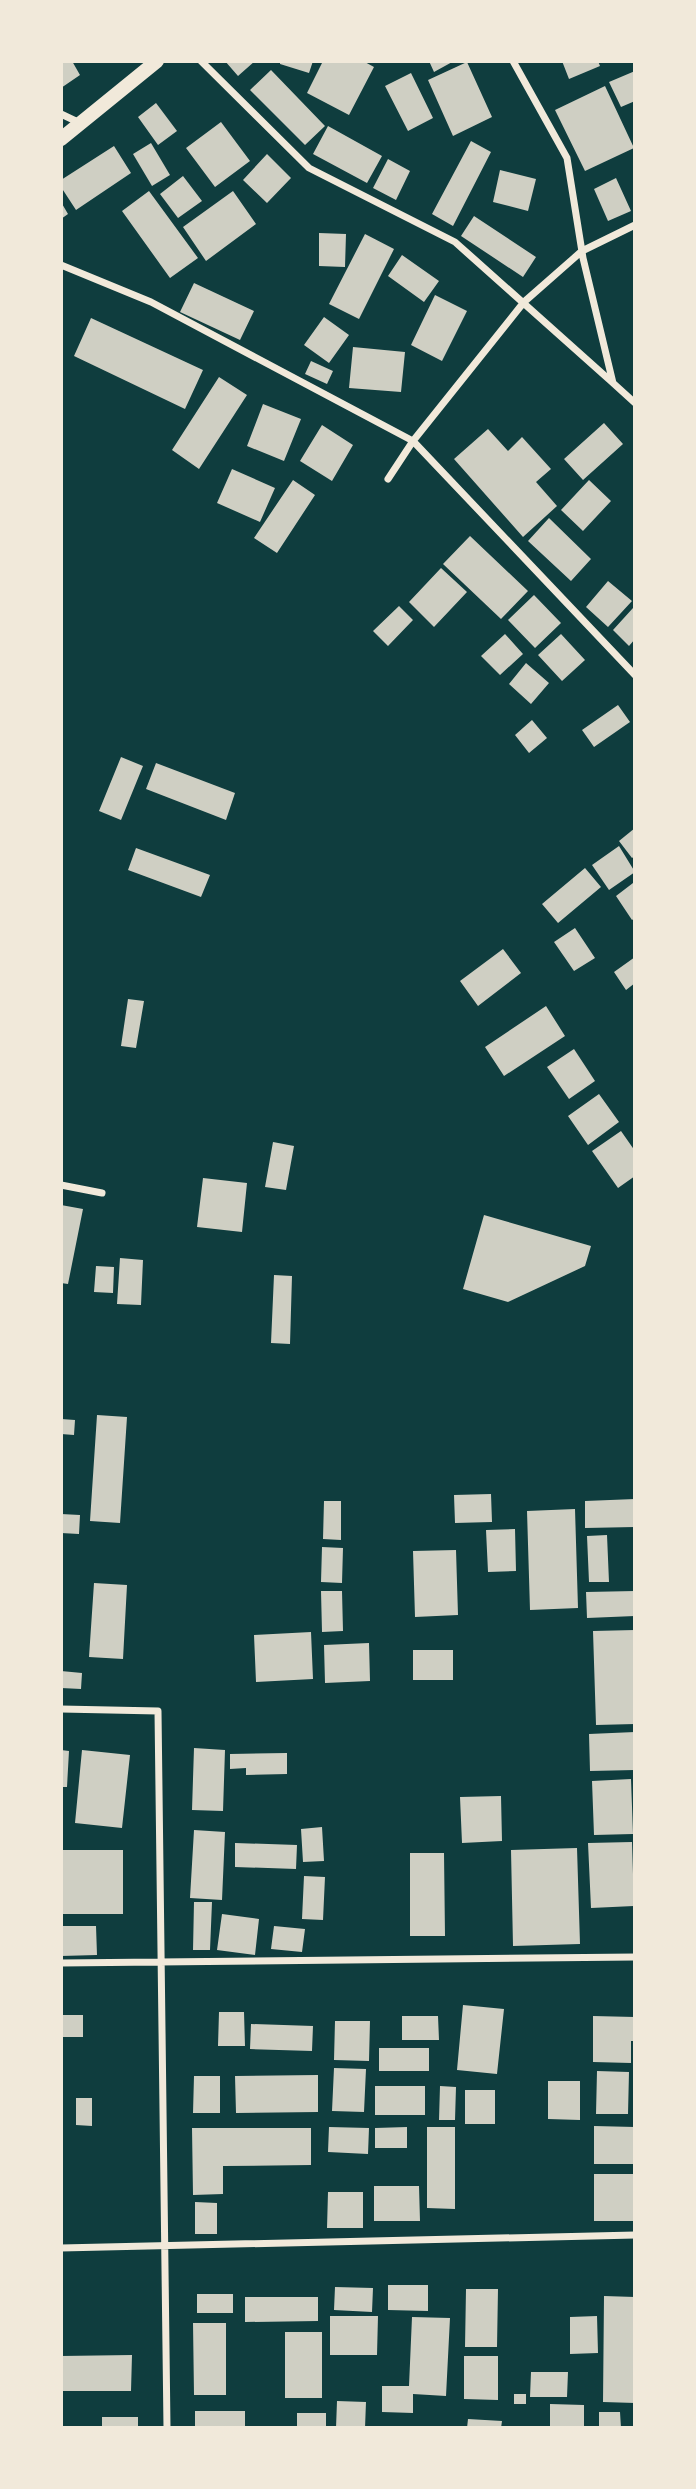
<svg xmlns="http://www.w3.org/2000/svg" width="696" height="2489" font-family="'Varela Round',sans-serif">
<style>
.building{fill:#cfcfc3}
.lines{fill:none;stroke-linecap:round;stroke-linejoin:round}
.minor{stroke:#f1e9da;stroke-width:7}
.secondary{stroke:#f1e9da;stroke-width:14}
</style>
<rect width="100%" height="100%" fill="#0f3d3e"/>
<path class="building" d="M61,61H72L80,75L61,88Z
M225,61H255L238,76Z
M280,61H313L309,73L280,64Z
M323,61H363L374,67L349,115L307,93Z
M429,61H454L434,72Z
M562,61H598L600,66L569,79Z
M467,62L492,117L453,136L428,80Z
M271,70L325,126L305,145L250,90Z
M635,71V101L621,107L609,82Z
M411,73L433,118L408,131L385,86Z
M605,86L634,148L585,171L555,110Z
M156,103L177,131L158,145L138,117Z
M221,122L250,161L215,187L186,148Z
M328,126L382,156L367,183L313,154Z
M471,141L491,152L453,226L432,214Z
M151,143L170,175L152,186L133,154Z
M114,146L131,173L76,210L61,187V180Z
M267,154L291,178L267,203L243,180Z
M388,159L410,171L396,200L373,188Z
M500,170L536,179L528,211L493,202Z
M183,176L202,201L178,218L160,194Z
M616,178L631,211L608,221L594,189Z
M149,191L198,258L170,278L122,211Z
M233,191L256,224L206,261L183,227Z
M61,202L68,214L61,219Z
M474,216L536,257L523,277L461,236Z
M319,233L346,234L345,267L319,266Z
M365,234L394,249L359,319L329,304Z
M402,255L439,281L424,302L388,276Z
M194,283L254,311L240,340L180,312Z
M435,295L467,311L442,361L411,345Z
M324,317L349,335L329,363L304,345Z
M91,318L203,370L185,409L74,356Z
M353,347L405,352L401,392L349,388Z
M311,361L333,371L327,384L305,374Z
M219,377L247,395L199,469L172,450Z
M263,404L301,419L284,461L247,446Z
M604,423L623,444L583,480L564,459Z
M322,425L353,445L332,481L300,461Z
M488,429L508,451L522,437L551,469L536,482L557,506L523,537L454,459Z
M232,469L275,488L260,522L217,503Z
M293,480L315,495L277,553L254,538Z
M589,480L611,501L583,531L561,510Z
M549,518L591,559L571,581L528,541Z
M470,536L528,591L501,619L443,564Z
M441,568L467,592L434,627L409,602Z
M608,581L632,601L608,627L586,607Z
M534,595L561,623L535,648L508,620Z
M399,606L413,620L388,646L373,631Z
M633,608L635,639L629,646L613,630Z
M505,634L523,654L500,675L481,656Z
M561,634L585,660L562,681L538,655Z
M526,663L549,683L531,704L509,684Z
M618,705L630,722L594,747L582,730Z
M532,720L547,738L529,753L515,735Z
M121,757L143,766L121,820L99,811Z
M156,763L235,793L226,820L146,789Z
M635,828V856L632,858L619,841Z
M619,846L635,872L609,890L592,865Z
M136,848L210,875L201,897L128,870Z
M585,868L601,887L558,923L542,904Z
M633,883L635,918L632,920L616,896Z
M575,928L595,958L574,971L554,942Z
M503,949L521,973L478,1006L460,981Z
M635,957V983L626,990L614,972Z
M128,999L144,1001L136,1048L121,1046Z
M546,1006L565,1036L504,1076L485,1047Z
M574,1049L595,1081L569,1099L547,1067Z
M599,1094L619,1122L588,1145L568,1116Z
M621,1131L635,1151V1176L618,1188L592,1151Z
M273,1142L294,1146L286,1190L265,1187Z
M203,1178L247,1183L242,1232L197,1227Z
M61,1205L83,1209L68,1284L61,1283Z
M484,1215L591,1246L585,1266L508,1302L463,1289Z
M120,1258L143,1260L141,1305L117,1304Z
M96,1266L114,1267L113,1293L94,1292Z
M274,1275L292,1276L290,1344L271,1343Z
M97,1415L127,1417L120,1523L90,1521Z
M61,1419L75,1420L74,1435L61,1434Z
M491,1494L492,1522L455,1523L454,1495Z
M635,1499V1527L585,1528V1501Z
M324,1501H341V1540L323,1539Z
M575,1509L578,1608L530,1610L527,1511Z
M61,1514L80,1515L79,1534L61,1533Z
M515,1529L516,1571L488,1572L486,1530Z
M607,1535L609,1582H589L587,1536Z
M322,1547L343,1548L342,1583L321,1582Z
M456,1550L458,1615L415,1617L413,1551Z
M94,1583L127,1585L123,1659L89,1657Z
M321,1591H342L343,1631L322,1632Z
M635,1591V1616L587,1618L586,1592Z
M635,1630V1724L596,1725L593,1631Z
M311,1632L313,1679L256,1682L254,1635Z
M369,1643L370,1681L325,1683L324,1645Z
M413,1650H453V1680H413Z
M61,1671L82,1673L81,1689L61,1688Z
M635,1732V1770L590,1771L589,1734Z
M194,1748L225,1750L223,1811L192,1810Z
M61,1750L69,1751L67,1787H61Z
M82,1750L130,1755L122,1828L75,1823Z
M287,1753V1774L246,1775V1768L230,1769V1754Z
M631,1779L633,1834L594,1835L592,1781Z
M501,1796L502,1841L462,1843L460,1797Z
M322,1827L324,1861L303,1862L301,1829Z
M194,1830L225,1832L222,1900L190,1898Z
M632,1842L634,1906L591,1908L588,1843Z
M235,1843L297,1845L296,1869L235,1867Z
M577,1848L580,1944L513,1946L511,1850Z
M61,1850H123V1914H61Z
M410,1853H444L445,1936H410Z
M304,1876L325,1877L323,1920L302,1919Z
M194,1902H212L210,1950H193Z
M222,1914L259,1919L255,1955L217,1950Z
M61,1926H96L97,1955L61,1956Z
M274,1926L305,1929L302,1952L271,1949Z
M463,2005L504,2009L497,2074L457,2070Z
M219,2012H244L245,2046H218Z
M61,2015H83V2037H61Z
M402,2016H438L439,2040H402Z
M593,2016L635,2017V2041H631V2063L593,2062Z
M335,2021H370L369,2061L334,2060Z
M251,2024L313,2026L312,2051L250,2049Z
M379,2048H429V2071H379Z
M334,2068L366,2069L364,2112L332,2111Z
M597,2071L629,2072L628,2114H596Z
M318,2075V2112L236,2113L235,2076Z
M194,2076H220V2113H193Z
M548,2081H580V2120L548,2119Z
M375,2086H425V2115H375Z
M440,2086L456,2087L455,2120H439Z
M465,2090H495V2124H465Z
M76,2098H92V2126L76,2125Z
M594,2126L635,2127V2164H594Z
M329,2127L369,2128L368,2154L328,2152Z
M407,2127V2148H375V2128Z
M427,2127H455V2209L427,2208Z
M192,2128H311V2165L223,2166V2194L193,2195Z
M594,2174H635V2221H594Z
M374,2186H419L420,2221H374Z
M328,2192H363V2228H327Z
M195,2202L217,2203V2234H195Z
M388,2285H428V2311L388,2310Z
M335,2287L373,2288L372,2312L334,2310Z
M466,2289H498L497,2347H465Z
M197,2294H233V2313H197Z
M604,2296L635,2297V2403L603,2402Z
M245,2297H318V2321L245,2322Z
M330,2316H378L377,2355H330Z
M597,2316L598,2353L570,2354V2317Z
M412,2317L450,2318L446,2396L413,2394V2413L382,2412V2386H409Z
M193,2323H226V2395H194Z
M285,2332H322V2398H285Z
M132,2355L131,2391H61V2356Z
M464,2356H498V2400L464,2399Z
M531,2372H568L567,2397H530Z
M514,2394H526V2404H514Z
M337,2401L366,2402L365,2428H336Z
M550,2404L584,2405V2428H550Z
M195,2411H245V2428H195Z
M599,2412H620L621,2428H599Z
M297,2413H326V2428H297Z
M102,2417H138V2428H102Z
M468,2419L502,2421L501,2428H467Z"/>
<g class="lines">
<path class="minor" d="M201,61L309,168L455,242L613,383
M513,61L567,158L583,258L613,383L635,403
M61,114L80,123
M61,265L151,302L413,441L635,675
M388,479L413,441L524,302L582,251L635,225
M61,1185L102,1193
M61,1709L158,1711L167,2428
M61,1963L635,1957
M61,2248L635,2235"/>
<path class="secondary" d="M61,139L157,61"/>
</g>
<rect width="696" height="2489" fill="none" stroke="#f1e9da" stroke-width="126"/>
</svg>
